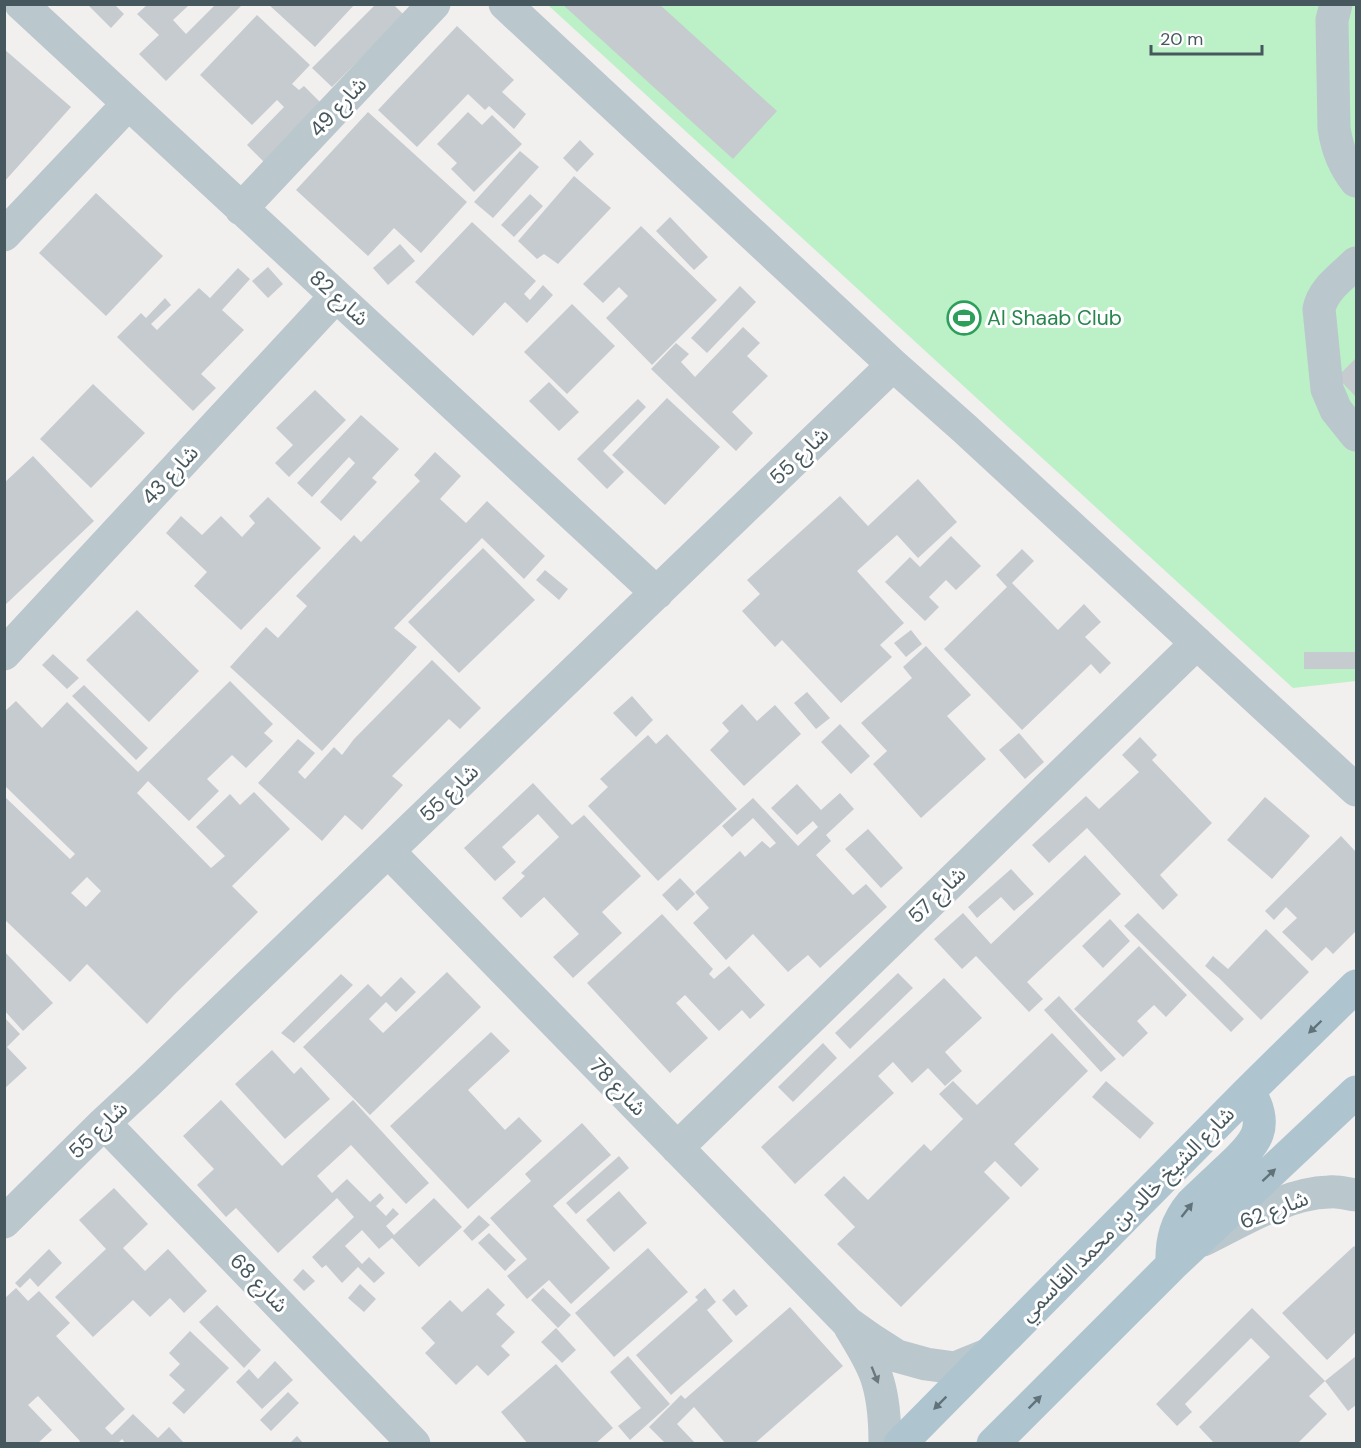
<svg xmlns="http://www.w3.org/2000/svg" width="1361" height="1448" font-family="'DM Sans','Noto Sans Arabic',sans-serif">
<style>
.green{fill:#bcf0c6}
.building{fill:#c6cbcf;fill-rule:evenodd}
.lines{fill:none;stroke-linecap:round;stroke-linejoin:round}
.minor{stroke:#bac7cc;stroke-width:33}
.major{stroke:#aec5cf;stroke-width:33}
.oneway{fill:#60727a}
.oneway2{fill:#69797e}
.labels{text-anchor:middle;dominant-baseline:central;stroke-width:6;stroke-linejoin:round;paint-order:stroke}
.street-label{font-size:21px;fill:#46575d;stroke:#fff}
.leisure-label{font-size:21px;fill:#27864d;stroke:#fff;text-anchor:start}
</style>
<rect width="100%" height="100%" fill="#f2efef"/>
<path class="green" d="M548,5H1356V681L1293,688Z"/>
<path class="building" d="M87,4H114L124,14L111,28Z
M216,4H243L166,81L139,54L159,35L137,14L147,5H189L173,20L186,34Z
M268,4H355L315,47Z
M376,4H393L404,15L332,87L312,68Z
M562,4H659L777,111L733,159Z
M257,15L310,65L292,84L299,90L304,86L321,103L264,162L247,145L284,107L277,100L252,125L200,75Z
M457,26L514,80L502,92L526,114L514,129L489,106L485,110L468,94L417,147L378,110Z
M4,49L71,107L4,182Z
M368,112L467,202L421,253L394,228L368,256L296,190Z
M468,112L482,125L492,115L522,144L474,192L451,169L457,163L437,144Z
M580,140L594,154L577,172L563,158Z
M520,151L539,167L493,218L474,202Z
M574,176L611,208L558,264L544,254L537,259L518,241Z
M96,193L163,256L106,316L39,253Z
M530,194L543,206L514,237L501,225Z
M670,217L708,257L694,270L656,231Z
M472,222L536,281L524,294L530,300L543,285L553,295L527,323L505,302L473,336L415,282Z
M641,226L717,300L652,365L606,318L628,296L619,287L603,303L583,284Z
M400,244L415,261L388,285L373,268Z
M268,267L283,284L268,298L252,281Z
M238,268L250,279L222,310L244,330L201,374L216,388L193,411L117,337L141,313L146,318L165,298L171,305L151,324L157,330L199,288L210,298Z
M740,286L756,302L707,353L691,338Z
M572,304L615,346L567,394L524,352Z
M743,327L760,343L747,356L768,376L732,412L753,433L736,451L651,369L676,343L689,354L681,362L695,377Z
M1356,358V397L1337,377Z
M549,382L579,412L559,431L529,401Z
M93,384L145,433L91,488L40,439Z
M315,390L346,420L289,477L275,463L293,445L276,428Z
M667,398L720,447L665,505L612,455Z
M638,399L646,407L603,451L624,472L607,489L577,459Z
M361,415L399,449L372,478L377,482L341,521L320,502L355,463L349,457L312,497L297,483Z
M435,452L461,476L440,499L466,523L487,501L545,556L524,579L482,538L394,628L417,647L322,751L230,667L266,627L278,638L307,606L296,596L354,535L361,542L420,481L414,475Z
M33,456L94,521L4,606V483Z
M918,479L957,522L918,558L897,535L857,571L904,623L880,645L892,657L841,703L782,640L775,647L742,611L760,594L747,580L840,496L868,526Z
M268,497L321,548L241,630L194,586L207,572L166,533L181,516L202,535L221,516L242,537L255,523L249,516Z
M951,536L981,566L956,590L946,580L929,597L939,607L925,621L885,582L910,557L920,567Z
M483,548L535,600L459,673L408,622Z
M1022,549L1034,561L1012,583L1058,630L1084,604L1101,622L1085,637L1111,663L1100,674L1091,664L1022,730L944,649L1007,587L996,575Z
M545,570L568,589L559,600L536,580Z
M137,610L199,671L149,722L86,660Z
M911,630L922,644L906,657L894,643Z
M926,646L971,695L947,716L986,759L921,818L873,764L887,751L861,723L912,678L903,667Z
M1304,652H1356V669H1304Z
M53,654L79,678L67,689L42,665Z
M432,660L481,708L460,729L449,719L392,776L403,785L362,830L345,815L322,841L258,783L298,739L315,753L298,772L305,779L334,747L342,755L354,739Z
M230,681L273,724L264,733L273,741L246,768L232,755L207,779L219,791L189,821L148,781L137,793L211,868L225,856L196,827L230,794L240,805L254,792L290,829L232,886L258,912L174,995L147,1024L87,964L70,982L4,919V796L70,859L75,854L4,785V712L16,701L42,728L67,702L138,772ZM87,877L101,891L86,907L71,893Z
M84,685L148,748L136,760L72,696Z
M807,692L830,718L816,729L794,703Z
M632,696L653,720L636,737L613,713Z
M742,704L757,721L775,705L801,734L744,786L710,750L729,731L722,723Z
M840,724L870,756L851,774L821,742Z
M1019,733L1044,762L1025,779L999,750Z
M667,734L737,809L658,881L588,806L608,787L600,779L648,735L656,744Z
M1140,737L1157,755L1152,760L1212,823L1160,875L1178,895L1163,910L1087,828L1049,863L1032,845L1086,796L1099,809L1139,772L1122,755Z
M533,783L572,825L584,815L641,876L602,912L622,933L573,978L553,957L579,934L544,897L521,918L502,898L525,876L521,873L559,837L538,814L502,847L516,862L495,881L464,848Z
M797,784L821,810L840,793L854,809L826,835L831,841L816,855L853,895L866,884L887,907L820,968L808,955L788,972L753,934L726,960L693,923L709,908L695,892L740,851L745,857L762,841L770,848L776,843L753,818L732,837L722,826L753,798L798,846L818,827L813,821L797,835L771,808Z
M1265,797L1310,836L1272,879L1227,840Z
M868,829L903,868L881,888L845,849Z
M1341,836L1356,852V931L1333,954L1326,947L1312,961L1282,932L1297,918L1286,907L1274,920L1265,911Z
M1085,855L1121,894L1027,982L1043,999L1029,1012L976,956L962,969L934,939L963,913L991,944Z
M1011,869L1034,894L1014,911L1001,897L977,918L968,907Z
M680,878L695,894L677,911L662,895Z
M1138,913L1244,1019L1231,1032L1124,926Z
M662,914L713,969L709,974L714,979L729,966L765,1005L750,1019L742,1010L719,1031L685,995L676,1003L708,1038L670,1073L587,983Z
M1110,919L1130,941L1103,968L1082,946Z
M1266,929L1309,972L1261,1020L1219,978L1205,966L1213,956L1228,969Z
M1139,946L1187,995L1166,1017L1154,1005L1137,1021L1148,1033L1123,1057L1074,1009Z
M4,951L53,1003L23,1031L4,1010Z
M447,972L481,1007L370,1115L303,1047L368,984L381,997L401,977L416,992L396,1012L386,1002L369,1019L383,1033Z
M898,973L913,988L850,1049L835,1033Z
M341,974L353,985L294,1043L281,1033Z
M944,978L982,1018L945,1052L962,1071L945,1086L928,1068L912,1083L893,1062L878,1076L894,1093L795,1184L761,1147Z
M1059,996L1116,1059L1101,1072L1044,1010Z
M4,1017L20,1034L7,1047L27,1068L4,1089Z
M491,1032L510,1051L468,1090L505,1130L519,1117L542,1141L468,1209L390,1126Z
M1052,1033L1088,1071L1014,1144L1039,1169L1021,1187L995,1161L984,1172L1010,1198L901,1307L837,1244L855,1227L824,1195L844,1176L868,1200L924,1144L931,1151L963,1119L939,1094L953,1081L977,1105Z
M823,1043L837,1058L793,1102L778,1087Z
M272,1050L294,1074L301,1067L330,1099L285,1139L235,1084Z
M1106,1081L1154,1123L1140,1139L1092,1097Z
M221,1100L282,1166L353,1100L429,1183L406,1204L351,1145L317,1176L332,1193L347,1179L370,1202L380,1193L384,1198L376,1206L386,1216L393,1208L399,1214L386,1226L394,1235L434,1198L462,1227L419,1267L392,1238L379,1249L362,1230L345,1246L362,1264L369,1257L385,1273L374,1283L358,1267L342,1283L326,1265L322,1268L312,1257L354,1217L337,1198L278,1253L236,1208L226,1217L197,1185L214,1169L183,1136Z
M582,1123L611,1155L553,1206L610,1268L571,1304L549,1280L527,1299L507,1276L527,1259L490,1218L531,1181L525,1174Z
M619,1156L629,1168L576,1214L566,1203Z
M114,1188L148,1224L123,1248L145,1271L168,1249L207,1291L184,1313L170,1298L150,1317L133,1300L93,1337L55,1297L106,1249L79,1220Z
M619,1191L647,1223L614,1252L586,1220Z
M479,1215L490,1225L472,1241L463,1231Z
M489,1233L516,1260L505,1271L478,1243Z
M1354,1246L1356,1248V1332L1327,1360L1282,1313Z
M648,1248L688,1292L614,1357L575,1313Z
M49,1249L62,1263L38,1287L30,1278L20,1288L15,1283Z
M303,1269L315,1281L304,1291L293,1280Z
M360,1284L376,1299L364,1312L348,1298Z
M16,1288L28,1301L39,1291L70,1323L56,1336L125,1409L105,1428L112,1435L133,1414L158,1438L169,1427L185,1444H126L122,1439L117,1444H78L80,1441L38,1396L28,1405L52,1430L37,1444H4V1299Z
M488,1288L505,1305L496,1314L515,1332L501,1346L510,1355L488,1376L477,1365L456,1385L425,1353L435,1343L421,1328L450,1300L462,1312Z
M543,1288L571,1315L558,1328L531,1300Z
M705,1288L716,1302L707,1310L733,1341L671,1395L636,1355L698,1300L695,1297Z
M734,1289L748,1306L736,1316L722,1300Z
M217,1305L261,1350L244,1368L199,1322Z
M790,1307L843,1366L754,1444H726L694,1407L677,1424L696,1444H666L649,1427L681,1395L685,1399Z
M1252,1308L1325,1381L1309,1396L1327,1414L1297,1444H1215L1199,1427L1270,1357L1251,1338L1185,1404L1192,1412L1177,1426L1156,1404Z
M556,1328L576,1350L562,1363L541,1342Z
M190,1331L229,1368L184,1414L172,1403L185,1390L169,1375L180,1364L169,1353Z
M628,1356L670,1404L630,1440L618,1426L641,1408L610,1372Z
M1356,1356V1405L1348,1411L1325,1381Z
M275,1361L293,1380L262,1409L236,1382L249,1369L258,1379Z
M556,1364L613,1428L595,1444H528L501,1412Z
M288,1392L299,1403L271,1431L260,1420Z
M297,1436L304,1444H289Z"/>
<g class="lines">
<path class="minor" d="M21,4L657,593
M505,4L893,365L964,428L1356,790
M1336,4L1332,20L1334,128C1337,149 1343,165 1356,181
M241,209L434,4
M4,235L128,104
M1356,263C1342,277 1323,289 1319,309L1327,389L1336,410L1356,435
M4,654L336,296
M388,851L848,1323L872,1340L897,1356L926,1364L955,1368L987,1355
M104,1123L414,1444
M677,1148L1197,643
M4,1222L104,1123L146,1084L893,365
M1203,1240C1240,1222 1286,1193 1329,1192C1338,1191 1348,1194 1356,1195
M850,1327C860,1344 873,1363 878,1382C884,1402 885,1423 885,1444"/>
<path class="major" d="M1172,1265C1171,1240 1176,1222 1192,1203C1205,1191 1217,1179 1230,1167C1257,1142 1270,1127 1249,1091
M900,1444L1249,1091L1356,986
M993,1444L1172,1265L1356,1092"/>
</g>
<defs><path id="oneway-solid" d="M-6-.8H1V-3.2L6.5 0L1 3.2V.8H-6Z" transform="scale(1.5)"/></defs>
<g class="oneway">
<use href="#oneway-solid" transform="translate(1315 1027) rotate(136)"/>
<use href="#oneway-solid" transform="translate(1269 1175) rotate(-43)"/>
<use href="#oneway-solid" transform="translate(1187 1210) rotate(-52)"/>
<use href="#oneway-solid" transform="translate(1035 1402) rotate(-45)"/>
<use href="#oneway-solid" transform="translate(940 1403) rotate(135)"/>
</g>
<use class="oneway2" href="#oneway-solid" transform="translate(875 1375) rotate(68)"/>
<defs>
<g id="stadium-ring" transform="scale(1.725)"><circle r="9.5" fill="#fff" stroke="#2e9e5b" stroke-width="1.5"/><path d="M0-5a6.5 5 0 1 0 0 10a6.5 5 0 1 0 0-10ZM-3.5-1.8h7v3.6h-7Z" fill="#2e9e5b"/></g>
</defs>
<g fill-rule="evenodd">
<use href="#stadium-ring" x="964" y="318"/>
</g>
<g class="labels">
<g class="street-label">
<text transform="translate(338 107) rotate(-47)">شارع 49</text>
<text transform="translate(339 298) rotate(42)">شارع 82</text>
<text transform="translate(799 456) rotate(-44)">شارع 55</text>
<text transform="translate(170 475) rotate(-47)">شارع 43</text>
<text transform="translate(449 793) rotate(-44)">شارع 55</text>
<text transform="translate(937 895) rotate(-44)">شارع 57</text>
<text transform="translate(618 1087) rotate(46)">شارع 78</text>
<text transform="translate(98 1130) rotate(-44)">شارع 55</text>
<text transform="translate(1274 1210) rotate(-21)">شارع 62</text>
<text transform="translate(1127 1214) rotate(-45)">شارع الشيخ خالد بن محمد القاسمي</text>
<text transform="translate(259 1283) rotate(46)">شارع 68</text>
</g>
<g class="leisure-label">
<text x="987" y="318">Al Shaab Club</text>
</g>
</g>
<rect width="1361" height="1448" fill="none" stroke="#46575d" stroke-width="12"/>
<path d="M1151 45v9h111v-9" fill="none" stroke="#46575d" stroke-width="3"/>
<text x="1160" y="45" font-size="18" fill="#46575d" stroke="#ffffff" stroke-width="4.5" paint-order="stroke">20 m</text>
</svg>
